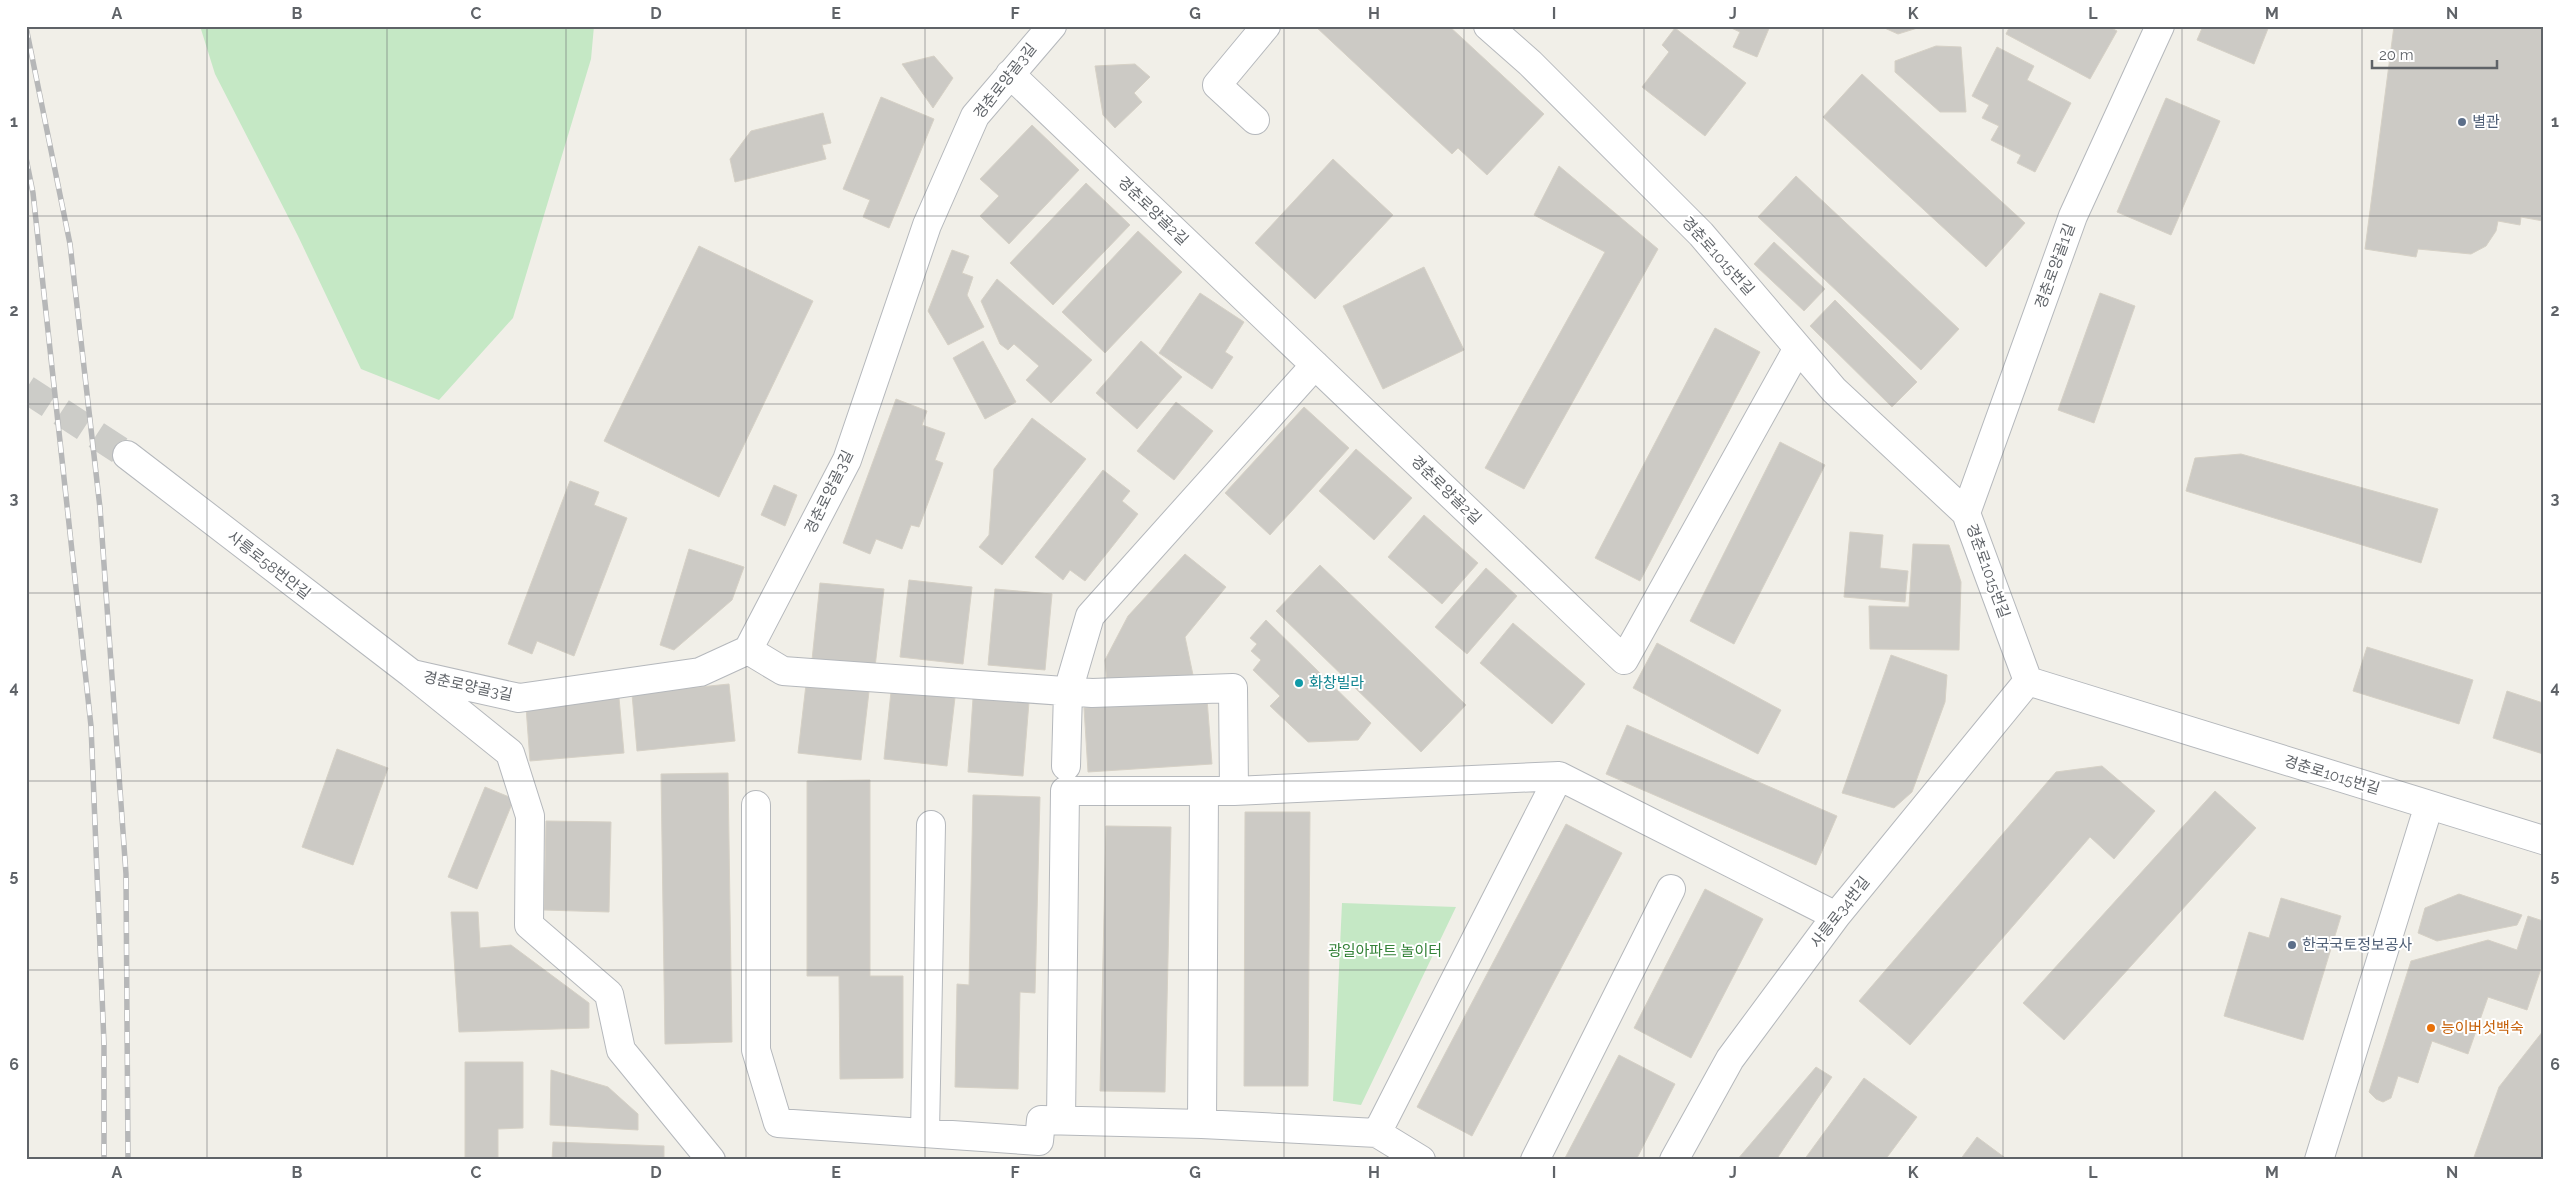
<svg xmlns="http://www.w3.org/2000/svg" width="2569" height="1186" font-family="Raleway,'Noto Sans KR',sans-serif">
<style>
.green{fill:#c5e8c5}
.building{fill:#cccac5;stroke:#d6d1c6}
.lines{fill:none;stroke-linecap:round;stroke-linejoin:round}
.minor-tunnel{stroke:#ccccc8;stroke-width:28;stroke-dasharray:28 14;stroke-linecap:butt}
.minor-casing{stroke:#b5b8bc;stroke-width:30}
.minor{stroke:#fff;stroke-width:28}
.rail-casing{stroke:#b6b7b8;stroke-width:5.5}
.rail{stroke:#fff;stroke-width:4;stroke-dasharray:11;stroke-linecap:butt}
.grid{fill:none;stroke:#5f6368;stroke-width:1;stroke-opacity:0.55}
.service-dot{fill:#5c6f8a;stroke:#fff;stroke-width:2}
.culture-dot{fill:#0f9aa8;stroke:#fff;stroke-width:2}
.food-dot{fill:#e8710a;stroke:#fff;stroke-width:2}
.labels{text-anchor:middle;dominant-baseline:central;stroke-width:4;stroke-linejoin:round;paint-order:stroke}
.street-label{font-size:15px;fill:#5f6368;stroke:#fff}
.service-label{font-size:15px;fill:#4e5e75;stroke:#fff;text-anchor:start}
.culture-label{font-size:15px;fill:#0d838f;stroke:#fff;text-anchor:start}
.park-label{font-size:15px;fill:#348238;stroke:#fff}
.food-label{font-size:15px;fill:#c56008;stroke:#fff;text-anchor:start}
.neatline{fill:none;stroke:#5f6368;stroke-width:2}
.grid-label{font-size:16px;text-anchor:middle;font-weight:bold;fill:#5f6368}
</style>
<rect width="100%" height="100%" fill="#f1efe8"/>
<path class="green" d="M200,26H594L591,59L513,318L439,400L361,369L298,236L215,74Z
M1342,903L1456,907L1361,1105L1333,1101Z"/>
<path class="building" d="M1315,26H1449L1544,114L1487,175L1458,148L1452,154Z
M1727,26H1770L1757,57L1733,47L1740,32Z
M1880,26H1924L1898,34Z
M2010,26H2108L2117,31L2090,79L2006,34Z
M2203,26H2269L2254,64L2197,40Z
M2394,26H2543V221L2521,217L2520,225L2498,221L2496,231L2486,246L2471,254L2418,249L2416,257L2365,249Z
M1675,28L1746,83L1705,136L1642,87L1669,52L1662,45Z
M1936,46L1961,47L1966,112H1940L1895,72V61Z
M1997,47L2034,66L2027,80L2071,103L2035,172L2017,163L2021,155L1991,140L1999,126L1982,118L1989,105L1972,96Z
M934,56L953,78L933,108L902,64Z
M1135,64L1150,77L1134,93L1142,102L1115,128L1103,115L1095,66Z
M1862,74L2025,223L1986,267L1823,117Z
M881,97L934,119L889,228L863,217L870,200L843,189Z
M2166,98L2220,121L2171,235L2117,212Z
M823,113L831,143L822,145L826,159L735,182L730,159L751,131Z
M1032,125L1079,170L1009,244L980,216L999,196L980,179Z
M1333,159L1393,215L1315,299L1255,243Z
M1559,166L1658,249L1524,489L1485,468L1605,252L1534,215Z
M1796,176L1959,329L1921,370L1758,217Z
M1086,183L1130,225L1053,305L1010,263Z
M1138,231L1182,272L1105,353L1062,312Z
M1774,242L1825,289L1804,311L1754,264Z
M699,246L813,301L719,497L604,441Z
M952,250L969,256L962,273L973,277L967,295L984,327L948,345L928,311Z
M1424,267L1464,350L1383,389L1343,306Z
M997,279L1092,360L1051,403L1026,380L1039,366L1014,344L1008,350L1000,344L981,301Z
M1200,293L1244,322L1225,352L1233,357L1212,389L1159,353Z
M2100,293L2135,306L2094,423L2058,410Z
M1835,300L1917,382L1892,407L1810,326Z
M1715,328L1760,352L1640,581L1595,558Z
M983,341L1016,402L985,419L953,358Z
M1141,341L1182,377L1137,429L1096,393Z
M896,399L927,411L922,425L945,433L935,460L943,463L919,527L911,525L902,549L876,539L870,554L843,543Z
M1176,402L1213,431L1174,480L1137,451Z
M1304,407L1349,448L1270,535L1225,493Z
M1032,418L1086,459L1002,565L979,547L989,535L994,469Z
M1780,442L1825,465L1734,644L1690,621Z
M1356,449L1412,498L1374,540L1319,491Z
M2241,454L2438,509L2421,563L2186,491L2195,458Z
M1103,470L1130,491L1122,501L1138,514L1085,581L1070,570L1063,580L1035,557Z
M570,481L599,492L594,505L627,518L574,656L537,641L532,654L508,644Z
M774,485L797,495L785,526L761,515Z
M1424,515L1478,563L1442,604L1388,557Z
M1850,532L1883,535L1880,568L1908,571L1905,602L1844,597Z
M1913,544L1949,545L1961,582L1959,650L1870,649L1869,606L1909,607Z
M689,549L744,567L732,600L674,650L660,645Z
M1185,554L1226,587L1185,637L1193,675L1107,683L1105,660L1128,616Z
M1320,565L1466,705L1421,752L1276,611Z
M1486,568L1517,596L1467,654L1435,627Z
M909,580L972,587L963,664L900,657Z
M820,583L884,589L875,667L812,660Z
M995,589L1052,594L1045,670L988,665Z
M1266,620L1371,723L1358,740L1308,742L1270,706L1280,696L1253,670L1261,660L1251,651L1257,644L1250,638Z
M1513,623L1585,684L1552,724L1480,663Z
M1657,643L1781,710L1758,754L1633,688Z
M2367,647L2473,680L2459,724L2353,691Z
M1891,655L1947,675L1945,702L1912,792L1894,808L1842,793Z
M807,676L870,683L861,760L798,753Z
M892,682L956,689L947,766L884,759Z
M729,684L735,741L637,751L632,694Z
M2507,691L2543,703V754L2493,738Z
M619,698L624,753L530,761L526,707Z
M973,698L1029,702L1023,776L968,772Z
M1207,699L1212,764L1088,772L1084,708Z
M1627,725L1837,816L1816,865L1606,774Z
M337,749L388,768L353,865L302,847Z
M2102,766L2155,811L2114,859L2090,837L1910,1045L1859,1001L2056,772Z
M728,773L732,1042L665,1044L661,774Z
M870,780V976H903V1078L840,1079L839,976H807V781Z
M485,787L514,799L477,889L448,877Z
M2215,791L2256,828L2064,1040L2023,1003Z
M973,795L1040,797L1035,993L1020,992L1018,1089L955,1087L957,984L969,985Z
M1245,812H1310L1308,1086H1244Z
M546,821L611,822L609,912L544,910Z
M1566,824L1622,853L1472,1136L1417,1107Z
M1106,826L1171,827L1165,1092L1100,1091Z
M1705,889L1763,919L1691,1058L1634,1028Z
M2459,894L2522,915L2517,925L2437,941L2418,933L2425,908Z
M2281,898L2341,916L2303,1040L2224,1016L2249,932L2269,938Z
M451,912H478L480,948L511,945L589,1003V1028L459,1032Z
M2528,916L2543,921V963L2527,1010L2488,997L2468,1054L2432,1041L2418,1083L2398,1076L2391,1098L2383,1102L2376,1099L2369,1092L2411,961L2488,940L2517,950Z
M2543,1031V1160H2473L2499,1087Z
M1619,1055L1675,1084L1636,1160H1564Z
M465,1062H523V1128L498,1129V1160H465Z
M1816,1067L1832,1077L1776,1160H1737Z
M551,1070L608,1087L638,1114V1130L550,1125Z
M1864,1078L1917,1117L1885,1160H1804Z
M1977,1137L2008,1160H1960Z
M553,1142L664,1146V1160H552Z"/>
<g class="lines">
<path class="minor-tunnel" d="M26,389L127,455"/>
<g class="minor-casing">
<path id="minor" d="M1488,26L1530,63L1701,234L1834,390L1966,513L2028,681
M1010,74L1624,660L1798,348
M1255,120L1217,85L1266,26
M127,455L412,674L510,753L530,816L529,925L609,994L621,1050L711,1160
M1966,513L2073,216L2160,26
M748,650L783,671L1092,693L1233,688L1234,791
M412,674L519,698L700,672L748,650L847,460L927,225L975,116L1052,26
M2028,681L2543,840
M1066,766L1068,691L1090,616L1315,365
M756,805V1050L778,1123L1039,1141L1041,1120L1202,1124L1377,1133L1421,1160
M1061,1120L1065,791H1234L1559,776L1836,916
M1202,1124L1204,791
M925,1133L931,825
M1377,1133L1559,776
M1535,1160L1671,889
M1674,1160L1730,1059L1836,916L2028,681
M2319,1160L2429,805"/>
</g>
<use href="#minor" class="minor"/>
<g class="rail-casing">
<path id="rail" d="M26,27L70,244L100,508L126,874L128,1160
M26,158L33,193L91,726L104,1044V1160"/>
</g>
<use href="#rail" class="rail"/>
</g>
<path class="grid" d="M207,26V1160M387,26V1160M566,26V1160M746,26V1160M925,26V1160M1105,26V1160M1284,26V1160M1464,26V1160M1644,26V1160M1823,26V1160M2003,26V1160M2182,26V1160M2362,26V1160M26,216H2543M26,404H2543M26,593H2543M26,781H2543M26,970H2543"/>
<g class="service-dot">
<circle cx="2462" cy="122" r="5"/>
<circle cx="2292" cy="945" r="5"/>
</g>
<circle class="culture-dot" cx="1299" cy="683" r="5"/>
<circle class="food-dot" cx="2431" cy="1028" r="5"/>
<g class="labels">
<g class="street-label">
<text transform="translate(1005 81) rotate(-52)">경춘로양골3길</text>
<text transform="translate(1153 211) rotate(44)">경춘로양골2길</text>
<text transform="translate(1718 256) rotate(48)">경춘로1015번길</text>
<text transform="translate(2055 266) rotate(-70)">경춘로양골1길</text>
<text transform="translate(1446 490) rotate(44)">경춘로양골2길</text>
<text transform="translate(829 492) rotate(-64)">경춘로양골3길</text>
<text transform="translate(269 565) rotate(38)">사릉로58번안길</text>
<text transform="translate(1988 571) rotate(70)">경춘로1015번길</text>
<text transform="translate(468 686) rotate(12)">경춘로양골3길</text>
<text transform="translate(2332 775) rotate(17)">경춘로1015번길</text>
<text transform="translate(1840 912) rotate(-52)">사릉로34번길</text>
</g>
<g class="service-label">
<text x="2472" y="122">별관</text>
<text x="2302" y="945">한국국토정보공사</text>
</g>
<g class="culture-label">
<text x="1309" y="683">화창빌라</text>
</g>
<g class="park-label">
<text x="1385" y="951">광일아파트 놀이터</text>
</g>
<g class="food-label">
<text x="2441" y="1028">능이버섯백숙</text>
</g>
</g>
<rect width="2569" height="1186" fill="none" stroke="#ffffff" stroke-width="55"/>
<path d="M2372 60v8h125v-8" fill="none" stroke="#5f6368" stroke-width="2.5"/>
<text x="2379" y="60" font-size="15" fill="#5f6368" stroke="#ffffff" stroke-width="4" paint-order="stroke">20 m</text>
<rect x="28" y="28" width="2514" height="1130" class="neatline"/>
<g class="grid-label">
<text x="117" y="19">A</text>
<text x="297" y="19">B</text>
<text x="476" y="19">C</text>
<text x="656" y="19">D</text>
<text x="836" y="19">E</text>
<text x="1015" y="19">F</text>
<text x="1195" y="19">G</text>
<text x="1374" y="19">H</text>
<text x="1554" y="19">I</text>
<text x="1733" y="19">J</text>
<text x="1913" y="19">K</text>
<text x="2093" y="19">L</text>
<text x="2272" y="19">M</text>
<text x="2452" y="19">N</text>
<text x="14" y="127">1</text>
<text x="2555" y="127">1</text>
<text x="14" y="316">2</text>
<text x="2555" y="316">2</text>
<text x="14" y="504">3</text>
<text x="2555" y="504">3</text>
<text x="14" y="693">4</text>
<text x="2555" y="693">4</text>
<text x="14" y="881">5</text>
<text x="2555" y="881">5</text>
<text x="14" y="1070">6</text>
<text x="2555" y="1070">6</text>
<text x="117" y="1178">A</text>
<text x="297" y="1178">B</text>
<text x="476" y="1178">C</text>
<text x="656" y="1178">D</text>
<text x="836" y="1178">E</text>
<text x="1015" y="1178">F</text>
<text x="1195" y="1178">G</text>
<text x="1374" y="1178">H</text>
<text x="1554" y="1178">I</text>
<text x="1733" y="1178">J</text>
<text x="1913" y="1178">K</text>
<text x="2093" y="1178">L</text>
<text x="2272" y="1178">M</text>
<text x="2452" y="1178">N</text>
</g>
</svg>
